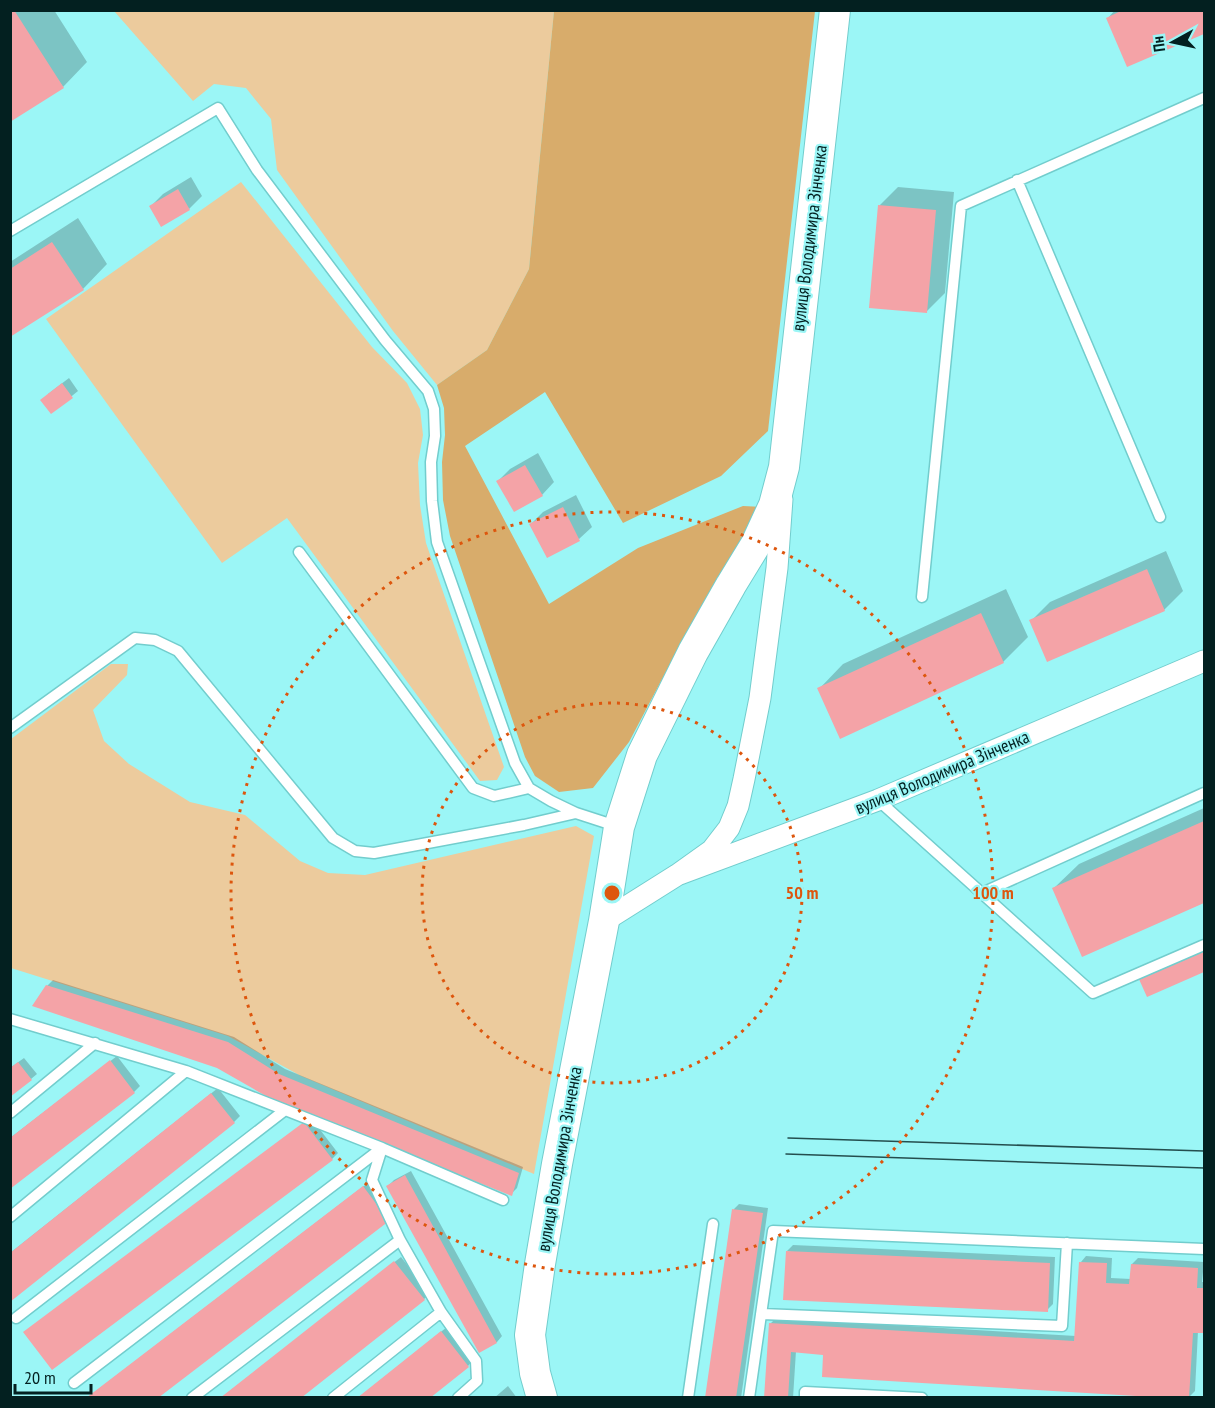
<svg xmlns="http://www.w3.org/2000/svg" width="1215" height="1408" font-family="'PT Sans Narrow',sans-serif">
<style>
.green{fill:#eccb9d}
.forest{fill:#d8ac6b}
.shadow{fill:#0003}
.building{fill:#f4a3a7}
.lines{fill:none;stroke-linecap:round;stroke-linejoin:round}
.lane-casing{stroke:#72cdcd;stroke-width:13}
.street-casing{stroke:#72cdcd;stroke-width:23}
.secondary-casing{stroke:#72cdcd;stroke-width:32}
.lane{stroke:#fff;stroke-width:10}
.street{stroke:#fff;stroke-width:21}
.secondary{stroke:#fff;stroke-width:30}
.tram{stroke:#244e4e;stroke-width:1.5}
.ring{fill:none;stroke:#dd560d;stroke-width:3;stroke-dasharray:3 6}
.labels{text-anchor:middle;dominant-baseline:central;stroke-width:4.5;stroke-linejoin:round;paint-order:stroke}
.street-label{font-size:18px;fill:#032020;stroke:#9bf6f6}
.centre{fill:#dd560d;stroke:#9bf6f6;stroke-width:3}
.ring-label{font-size:18px;text-anchor:middle;font-weight:bold;fill:#dd560d;stroke:#9bf6f6;stroke-width:4.5;stroke-linejoin:round;paint-order:stroke}
</style>
<rect width="100%" height="100%" fill="#9bf6f6"/>
<path class="green" d="M114,11H554L529,269L487,350L437,385L393,331L277,170L271,119L246,88L214,84L193,101Z
M241,182L372,347L407,383L420,409L423,435L418,463L420,505L426,543L504,767L497,780L480,781L287,518L222,563L46,319Z
M111,664H128L127,675L93,710L104,741L129,764L190,802L245,815L300,861L328,873L365,875L576,826L594,836L534,1174L301,1076L228,1036L11,968V739Z"/>
<path class="forest" d="M554,11H815L768,431L721,476L623,523L545,392L465,446L549,604L638,548L743,506L763,507L681,643L629,742L593,788L559,792L535,776L525,757L450,536L443,500L442,462L445,435L444,408L437,385L487,350L529,269Z"/>
<path class="shadow" d="M10,10H54L87,62L63,87Z
M1115,10H1204V32L1128,65L1108,18Z
M191,177L202,196L189,209L161,225L151,206L163,194Z
M898,187L954,192L945,293L926,312L879,206Z
M78,218L107,264L83,289L10,336V262Z
M69,378L78,391L52,412L48,394Z
M538,453L554,482L542,495L498,481L510,469Z
M576,495L592,527L579,539L531,524L543,512Z
M1166,551L1183,591L1164,610L1031,621L1050,602Z
M1006,589L1028,637L1003,662L819,689L843,664Z
M1204,808V901L1083,955L1054,888L1079,864Z
M53,980L234,1037L285,1069L523,1167L517,1188L511,1194L218,1066L47,986Z
M117,1056L140,1086L134,1092L10,1138Z
M24,1058L37,1074L31,1079L10,1068Z
M218,1088L240,1116L234,1122L10,1253Z
M311,1118L338,1153L332,1159L52,1368Z
M411,1171L502,1336L497,1342L479,1351L388,1186L394,1180Z
M369,1182L388,1220L87,1398Z
M739,1204L768,1208L741,1398H707L734,1209Z
M793,1245L1055,1257L1053,1304L1047,1310L787,1251Z
M1086,1256L1112,1258L1111,1278L1131,1279L1132,1264L1138,1258L1204,1262L1202,1282H1204V1332L1198,1331L1195,1391L1189,1397L824,1353L796,1351L793,1398H766L770,1324L776,1318L1076,1336L1081,1262Z
M401,1257L430,1294L424,1299L221,1398Z
M447,1327L473,1360L468,1366L358,1398Z
M508,1386L517,1398H494Z"/>
<path class="building" d="M10,10H14L64,88L10,122Z
M1123,10H1204V34L1127,67L1106,18Z
M178,189L190,210L161,227L149,206Z
M878,205L936,210L927,313L869,308Z
M52,242L84,290L10,337V269Z
M62,383L73,398L51,414L40,400Z
M525,465L543,496L514,512L496,481Z
M563,507L580,541L547,558L529,524Z
M1147,569L1165,611L1047,662L1029,620Z
M981,613L1004,663L840,739L817,688Z
M1204,821V903L1082,957L1052,888Z
M1204,949V972L1147,997L1138,977Z
M46,985L228,1042L279,1074L519,1173L512,1196L273,1100L217,1068L32,1006Z
M110,1060L135,1093L10,1189V1138Z
M18,1062L32,1080L10,1097V1068Z
M211,1093L235,1123L10,1302V1253Z
M304,1122L333,1160L52,1370L23,1332Z
M405,1175L497,1343L479,1353L386,1186Z
M363,1186L389,1221L158,1398H86Z
M732,1209L763,1213L736,1398H705Z
M786,1251L1050,1263L1048,1312L783,1300Z
M394,1261L425,1300L301,1398H220Z
M1079,1262L1107,1263L1106,1283L1129,1284L1131,1264L1198,1268L1197,1288H1204V1333H1193L1189,1398H1169L822,1377L823,1355L791,1352L788,1398H764L769,1323L1074,1341Z
M441,1331L469,1367L430,1398H357Z"/>
<g class="lines">
<g class="lane-casing">
<path id="lane" d="M1017,180L1160,517
M10,231L218,108L257,170L385,340L428,391L434,409L435,436L431,462L432,501L437,542L515,763L529,788L551,801L576,813
M299,552L473,788L494,796L529,788
M922,597L961,206L1204,98
M10,728L135,638L155,640L178,651L333,838L355,851L374,853L524,825L576,813L616,826
M878,800L1093,993L1204,945
M982,893L1204,793
M10,1019L186,1071L382,1148L503,1200
M10,1113L95,1043
M382,1148L372,1180L400,1240L441,1312L476,1361L477,1381L458,1398
M10,1217L186,1071
M761,1314L1062,1326L1067,1243
M16,1318L285,1110
M74,1383L382,1148
M192,1398L400,1240
M333,1398L441,1312
M688,1398L713,1224
M749,1398L773,1231L1204,1249
M805,1398V1392L922,1398"/>
</g>
<g class="street-casing">
<path id="street" d="M677,875L878,800L1204,661
M604,921L677,875L712,850L729,828L738,806L744,779L760,698L777,568L782,499"/>
</g>
<g class="secondary-casing">
<path id="secondary" d="M542,1398L535,1373L530,1335L540,1264L557,1164L604,921L619,827L642,755L693,652L731,585L756,544L774,505L784,467L835,10"/>
</g>
<use href="#lane" class="lane"/>
<use href="#street" class="street"/>
<use href="#secondary" class="secondary"/>
<path class="tram" d="M788,1138L1204,1151
M786,1154L1204,1168"/>
</g>
<g class="ring">
<circle cx="612" cy="893" r="190"/>
<circle cx="612" cy="893" r="381"/>
</g>
<g class="labels">
<g class="street-label">
<text transform="translate(809 238) rotate(-83)">вулиця Володимира Зінченка</text>
<text transform="translate(942 772) rotate(-23)">вулиця Володимира Зінченка</text>
<text transform="translate(559 1159) rotate(-80)">вулиця Володимира Зінченка</text>
</g>
</g>
<circle cx="612" cy="893" r="9" class="centre"/>
<g class="ring-label">
<text x="802" y="899">50 m</text>
<text x="993" y="899">100 m</text>
</g>
<rect width="1215" height="1408" fill="none" stroke="#032020" stroke-width="24"/>
<g transform="translate(1173 42) rotate(262)" stroke="#9bf6f6" stroke-width="4.5" paint-order="stroke">
<path d="M0-4.5L10 22L0 15L-10 22Z" fill="#032020"/>
<text y="-9" font-size="16" font-weight="bold" text-anchor="middle" fill="#032020">Пн</text>
</g>
<path d="M15 1384v9h76v-9" fill="none" stroke="#032020" stroke-width="3"/>
<text x="24" y="1384" font-size="18" fill="#032020" stroke="#9bf6f6" stroke-width="4.5" paint-order="stroke">20 m</text>
</svg>
